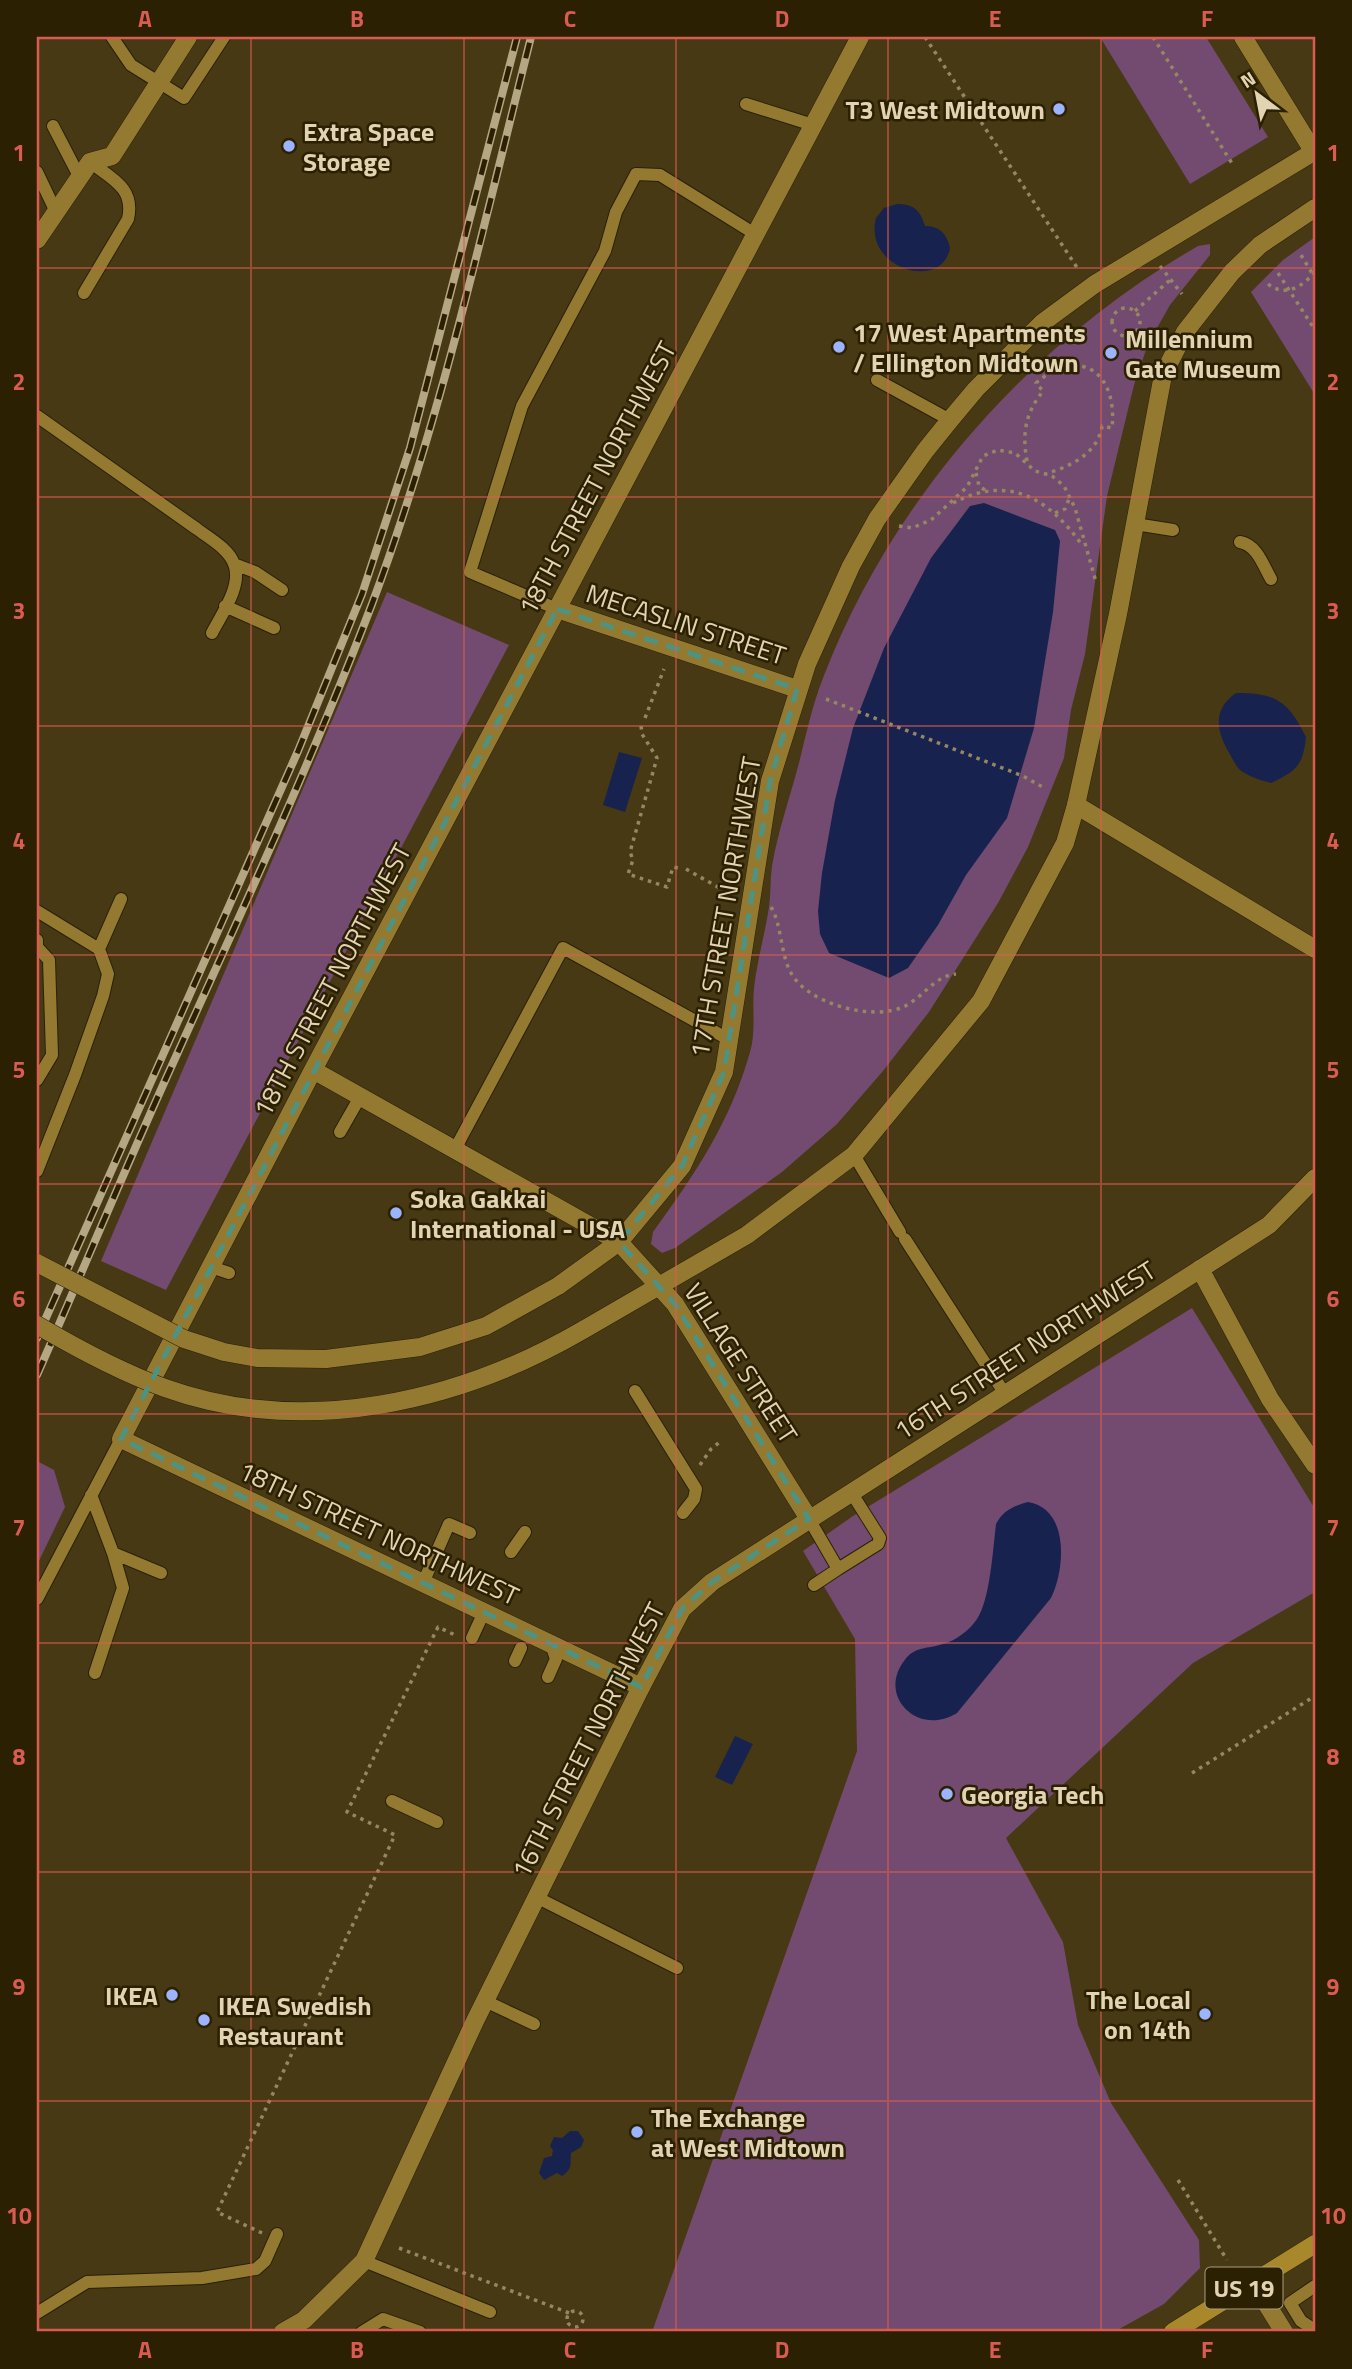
<svg xmlns="http://www.w3.org/2000/svg" width="1352" height="2369" font-family="'Titillium Web',sans-serif">
<style>
.green{fill:#734a70}
.water{fill:#17234e}
.lines{fill:none;stroke-linecap:round;stroke-linejoin:round}
.service-casing{stroke:#29210a;stroke-width:14}
.minor-casing{stroke:#29210a;stroke-width:19}
.tertiary-casing{stroke:#29210a;stroke-width:19}
.secondary-casing{stroke:#29210a;stroke-width:19}
.primary-casing{stroke:#29210a;stroke-width:19}
.path{stroke:#958763;stroke-width:3.5;stroke-dasharray:3.5 5;stroke-linecap:butt}
.service{stroke:#947a31;stroke-width:12}
.minor{stroke:#947a31;stroke-width:18}
.tertiary{stroke:#947a31;stroke-width:18}
.secondary{stroke:#947a31;stroke-width:18}
.primary{stroke:#a8882a;stroke-width:18}
.rail-casing{stroke:#b5a783;stroke-width:8}
.rail{stroke:#2b2002;stroke-width:5;stroke-dasharray:16;stroke-linecap:butt}
.secondary-bridge-casing{stroke:#29210a;stroke-width:19;stroke-linecap:butt}
.secondary-bridge{stroke:#947a31;stroke-width:18}
.marked{fill:none;stroke:#4e9282;stroke-width:5;stroke-dasharray:14 9;stroke-linejoin:round}
.grid{fill:none;stroke:#da5c51;stroke-width:2;stroke-opacity:0.55}
.poi-dot{fill:#9bb4fd;stroke:#2b2002;stroke-width:2.5}
.labels{text-anchor:middle;dominant-baseline:central;stroke-width:5;stroke-linejoin:round;paint-order:stroke}
.shield{fill:#2b2002;stroke:#ab9e7d;stroke-width:2}
.shield-label{font-size:24px;font-weight:bold;fill:#e2d4b2}
.poi-label{font-size:26px;font-weight:bold;fill:#e2d4b2;stroke:#2b2002;text-anchor:start}
.street-label{font-size:26px;fill:#e2d4b2;stroke:#2b2002}
.neatline{fill:none;stroke:#da5c51;stroke-width:2.5}
.grid-label{font-size:23px;text-anchor:middle;font-weight:bold;fill:#da5c51}
</style>
<rect width="100%" height="100%" fill="#473913"/>
<path class="green" d="M1100,37H1206L1268,137L1190,184Z
M1315,237V395L1251,292L1283,260Z
M1210,244V255L1170,305L1148,344L1134,385L1107,496L1085,654L1071,710L1064,758L1028,847L998,903L929,1012L883,1071L837,1124L782,1172L675,1248L662,1253L651,1244L653,1232C695,1174 730,1123 750,1052C756,1032 752,1009 754,988C757,961 765,934 769,907C771,893 770,879 772,866C778,831 790,797 799,763C806,735 812,706 823,678C892,498 1031,342 1198,246Z
M387,592L509,645L166,1290L101,1261Z
M1192,1308L1315,1509V1592L1193,1663L1006,1838L1063,1942L1078,2025L1111,2103L1199,2240L1200,2268L1164,2304L1114,2332H652L857,1751L855,1639L803,1551L853,1516Z
M37,1461L54,1470L65,1507L37,1565Z"/>
<path class="water" d="M897,204C914,204 920,210 925,226C940,226 947,234 950,248C942,292 863,269 876,218L884,208Z
M984,503L1055,530L1060,541L1053,612L1034,728L1007,818L966,875L938,925L908,968L889,978L829,953L820,934L818,911L822,873L835,800L853,728L884,648L931,558L970,506Z
M1236,693C1276,693 1288,701 1306,737C1303,766 1296,771 1271,783C1260,780 1250,777 1240,770C1235,765 1232,757 1228,751C1216,729 1213,709 1236,693Z
M619,752L642,758L625,812L603,805Z
M1028,1502C1070,1509 1065,1570 1051,1598L957,1713C919,1737 877,1697 904,1661C914,1646 928,1649 943,1644C955,1641 970,1630 977,1619C990,1600 993,1549 996,1524C1003,1510 1014,1506 1028,1502Z
M735,1736L753,1744L732,1785L715,1777Z
M570,2131H578L584,2140L581,2147L571,2153C570,2164 573,2169 562,2176L557,2173L544,2180L539,2173L544,2158L552,2156L553,2150L550,2146L554,2137L562,2138Z"/>
<g class="lines">
<g class="service-casing">
<path id="service" d="M112,37L131,65L184,98L224,37
M746,104L813,125
M53,126L80,178
M37,172L56,212
M84,293L128,219C135,188 112,179 90,162
M877,380L950,420
M37,416L197,529C209,538 229,549 234,564C243,585 221,615 212,633
M1135,524L1173,530
M1240,542C1257,545 1263,565 1271,579
M234,564L255,572L282,590
M225,606L274,628
M557,609L470,572L522,406L605,251L616,212L636,174L660,175L755,234
M37,911L99,949L121,899
M37,940V947L49,960L52,1055L37,1080
M340,1132L360,1097
M454,1151L563,948L728,1039
M854,1155L900,1232
M37,1171L75,1075L103,996L108,974L99,949
M905,1239L1005,1394
M211,1267L229,1273
M635,1391L696,1489L694,1499L683,1513
M91,1495L113,1553L123,1588L95,1673
M809,1519L838,1569L814,1585
M511,1552L525,1532
M113,1553L161,1573
M838,1569L878,1544L880,1538L851,1492
M423,1583L449,1524L470,1533
M37,1599L121,1439
M472,1638L484,1612
M515,1661L521,1648
M548,1677L556,1659L551,1644
M392,1801L437,1822
M536,1897L677,1968
M485,2001L534,2024
M364,2261L490,2312
M1315,2286L1290,2303L1301,2321L1315,2330
M37,2313L87,2282L202,2278L256,2269L265,2261L277,2234
M362,2332L383,2319L420,2332"/>
</g>
<g class="minor-casing">
<path id="minor" d="M1243,37L1315,154
M37,240L90,162L112,156L188,37
M557,609L797,689
M1076,805L1315,949
M313,1070L619,1242L675,1304L809,1519
M1200,1269L1270,1399L1315,1465
M641,1687L121,1439L313,1070L860,37
M1253,2282L1284,2332"/>
</g>
<g class="tertiary-casing">
<path id="tertiary" d="M283,2332L304,2320L364,2261L475,2021L641,1687L682,1609L712,1582L1269,1225L1315,1178"/>
</g>
<g class="secondary-casing">
<path id="secondary" d="M558,1286L619,1242L682,1166L724,1072L770,781L807,664L851,566L877,519L925,451L950,420L976,389L1042,323L1095,284L1315,151
M583,1330L747,1235L854,1155L981,1001L1065,843L1076,805L1118,614L1163,375L1185,332L1232,272L1260,245L1315,208"/>
</g>
<g class="primary-casing">
<path id="primary" d="M1173,2332L1315,2244"/>
</g>
<path class="path" d="M925,37L1078,269
M1153,37L1233,165
M1301,255L1315,278
M1160,266L1182,294
M1278,273L1315,330
M1268,284C1285,298 1303,286 1315,272
M1112 322a14 14 0 1 1 28 0a14 14 0 1 1-28 0Z
M1135,311L1170,280
M1027,461C1022,433 1025,414 1043,391L1036,383C1080,345 1118,373 1112,428L1102,426C1098,454 1069,467 1045,474
M976,473L979,486L985,490
M953,503C1009,474 1048,498 1082,545
M1055,513L1065,509L1069,499
M899,526L912,528L931,520L941,511L967,487L983,456L998,450L1015,453L1035,471L1052,476L1064,486L1075,508L1096,582
M826,699L1023,776L1046,789
M645,718L664,669
M641,726L642,734L657,758L630,852L633,860L628,874L667,887L673,867L678,868
M686,869L723,890
M771,907C782,925 780,953 791,973C808,1004 872,1021 903,1007C923,998 934,976 956,974
M700,1465L711,1449L721,1441
M1192,1773L1315,1696
M1178,2180L1227,2260
M262,2233L217,2212L395,1835L347,1812L438,1627L455,1635
M399,2248L569,2313
M567 2319a8 8 0 1 1 16 0a8 8 0 1 1-16 0Z"/>
<use href="#service" class="service"/>
<use href="#minor" class="minor"/>
<use href="#tertiary" class="tertiary"/>
<use href="#secondary" class="secondary"/>
<use href="#primary" class="primary"/>
<g class="rail-casing">
<path id="rail" d="M37,1338L298,751L362,594L410,448L517,37
M37,1375C84,1268 129,1159 178,1052C245,904 314,756 372,604C441,420 483,227 531,37"/>
</g>
<use href="#rail" class="rail"/>
<g class="secondary-bridge-casing">
<path id="secondary-bridge" d="M37,1263L184,1339L224,1352L257,1358L326,1359L420,1347L486,1326L558,1286
M37,1325C78,1349 120,1372 165,1388C304,1438 459,1402 583,1330"/>
</g>
<use href="#secondary-bridge" class="secondary-bridge"/>
</g>
<path class="marked" d="M557,609L797,689L770,781L724,1072L682,1166L619,1242L675,1304L809,1519L712,1582L682,1609L641,1687L121,1439Z"/>
<path class="grid" d="M251,37V2332M464,37V2332M676,37V2332M888,37V2332M1101,37V2332M37,268H1315M37,497H1315M37,726H1315M37,955H1315M37,1184H1315M37,1414H1315M37,1643H1315M37,1872H1315M37,2101H1315"/>
<g class="poi-dot">
<circle cx="1059" cy="109" r="7"/>
<circle cx="289" cy="146" r="7"/>
<circle cx="839" cy="347" r="7"/>
<circle cx="1111" cy="353" r="7"/>
<circle cx="396" cy="1213" r="7"/>
<circle cx="947" cy="1794" r="7"/>
<circle cx="172" cy="1995" r="7"/>
<circle cx="1205" cy="2014" r="7"/>
<circle cx="204" cy="2020" r="7"/>
<circle cx="637" cy="2132" r="7"/>
</g>
<g class="labels">
<rect class="shield" x="1205.5" y="2267.5" width="77" height="41" rx="5"/>
<g class="shield-label">
<text x="1244" y="2288">US 19</text>
</g>
<g class="poi-label">
<text x="1045" y="109" text-anchor="end">T3 West Midtown</text>
<text x="303" y="131">Extra Space<tspan x="303" dy="30">Storage</tspan></text>
<text x="853" y="332">17 West Apartments<tspan x="853" dy="30">/ Ellington Midtown</tspan></text>
<text x="1125" y="338">Millennium<tspan x="1125" dy="30">Gate Museum</tspan></text>
<text x="410" y="1198">Soka Gakkai<tspan x="410" dy="30">International - USA</tspan></text>
<text x="961" y="1794">Georgia Tech</text>
<text x="158" y="1995" text-anchor="end">IKEA</text>
<text x="1191" y="1999" text-anchor="end">The Local<tspan x="1191" dy="30">on 14th</tspan></text>
<text x="218" y="2005">IKEA Swedish<tspan x="218" dy="30">Restaurant</tspan></text>
<text x="651" y="2117">The Exchange<tspan x="651" dy="30">at West Midtown</tspan></text>
</g>
<g class="street-label">
<text transform="translate(597 478) rotate(-62)">18TH STREET NORTHWEST</text>
<text transform="translate(686 624) rotate(18)">MECASLIN STREET</text>
<text transform="translate(725 907) rotate(-80)">17TH STREET NORTHWEST</text>
<text transform="translate(332 980) rotate(-62)">18TH STREET NORTHWEST</text>
<text transform="translate(1025 1350) rotate(-33)">16TH STREET NORTHWEST</text>
<text transform="translate(741 1363) rotate(57)">VILLAGE STREET</text>
<text transform="translate(379 1533) rotate(25)">18TH STREET NORTHWEST</text>
<text transform="translate(588 1740) rotate(-63)">16TH STREET NORTHWEST</text>
</g>
</g>
<rect width="1352" height="2369" fill="none" stroke="#2b2002" stroke-width="77"/>
<g transform="translate(1257 94) rotate(328)" stroke="#2b2002" stroke-width="5" paint-order="stroke">
<path d="M0-5L12 26L0 18L-12 26Z" fill="#e2d4b2"/>
<text y="-10" font-size="19" font-weight="bold" text-anchor="middle" fill="#e2d4b2">N</text>
</g>
<rect x="38" y="38" width="1276" height="2292" class="neatline"/>
<g class="grid-label">
<text x="145" y="27">A</text>
<text x="357" y="27">B</text>
<text x="570" y="27">C</text>
<text x="782" y="27">D</text>
<text x="995" y="27">E</text>
<text x="1207" y="27">F</text>
<text x="19" y="161">1</text>
<text x="1333" y="161">1</text>
<text x="19" y="390">2</text>
<text x="1333" y="390">2</text>
<text x="19" y="619">3</text>
<text x="1333" y="619">3</text>
<text x="19" y="849">4</text>
<text x="1333" y="849">4</text>
<text x="19" y="1078">5</text>
<text x="1333" y="1078">5</text>
<text x="19" y="1307">6</text>
<text x="1333" y="1307">6</text>
<text x="19" y="1536">7</text>
<text x="1333" y="1536">7</text>
<text x="19" y="1765">8</text>
<text x="1333" y="1765">8</text>
<text x="19" y="1995">9</text>
<text x="1333" y="1995">9</text>
<text x="19" y="2224">10</text>
<text x="1333" y="2224">10</text>
<text x="145" y="2358">A</text>
<text x="357" y="2358">B</text>
<text x="570" y="2358">C</text>
<text x="782" y="2358">D</text>
<text x="995" y="2358">E</text>
<text x="1207" y="2358">F</text>
</g>
</svg>
